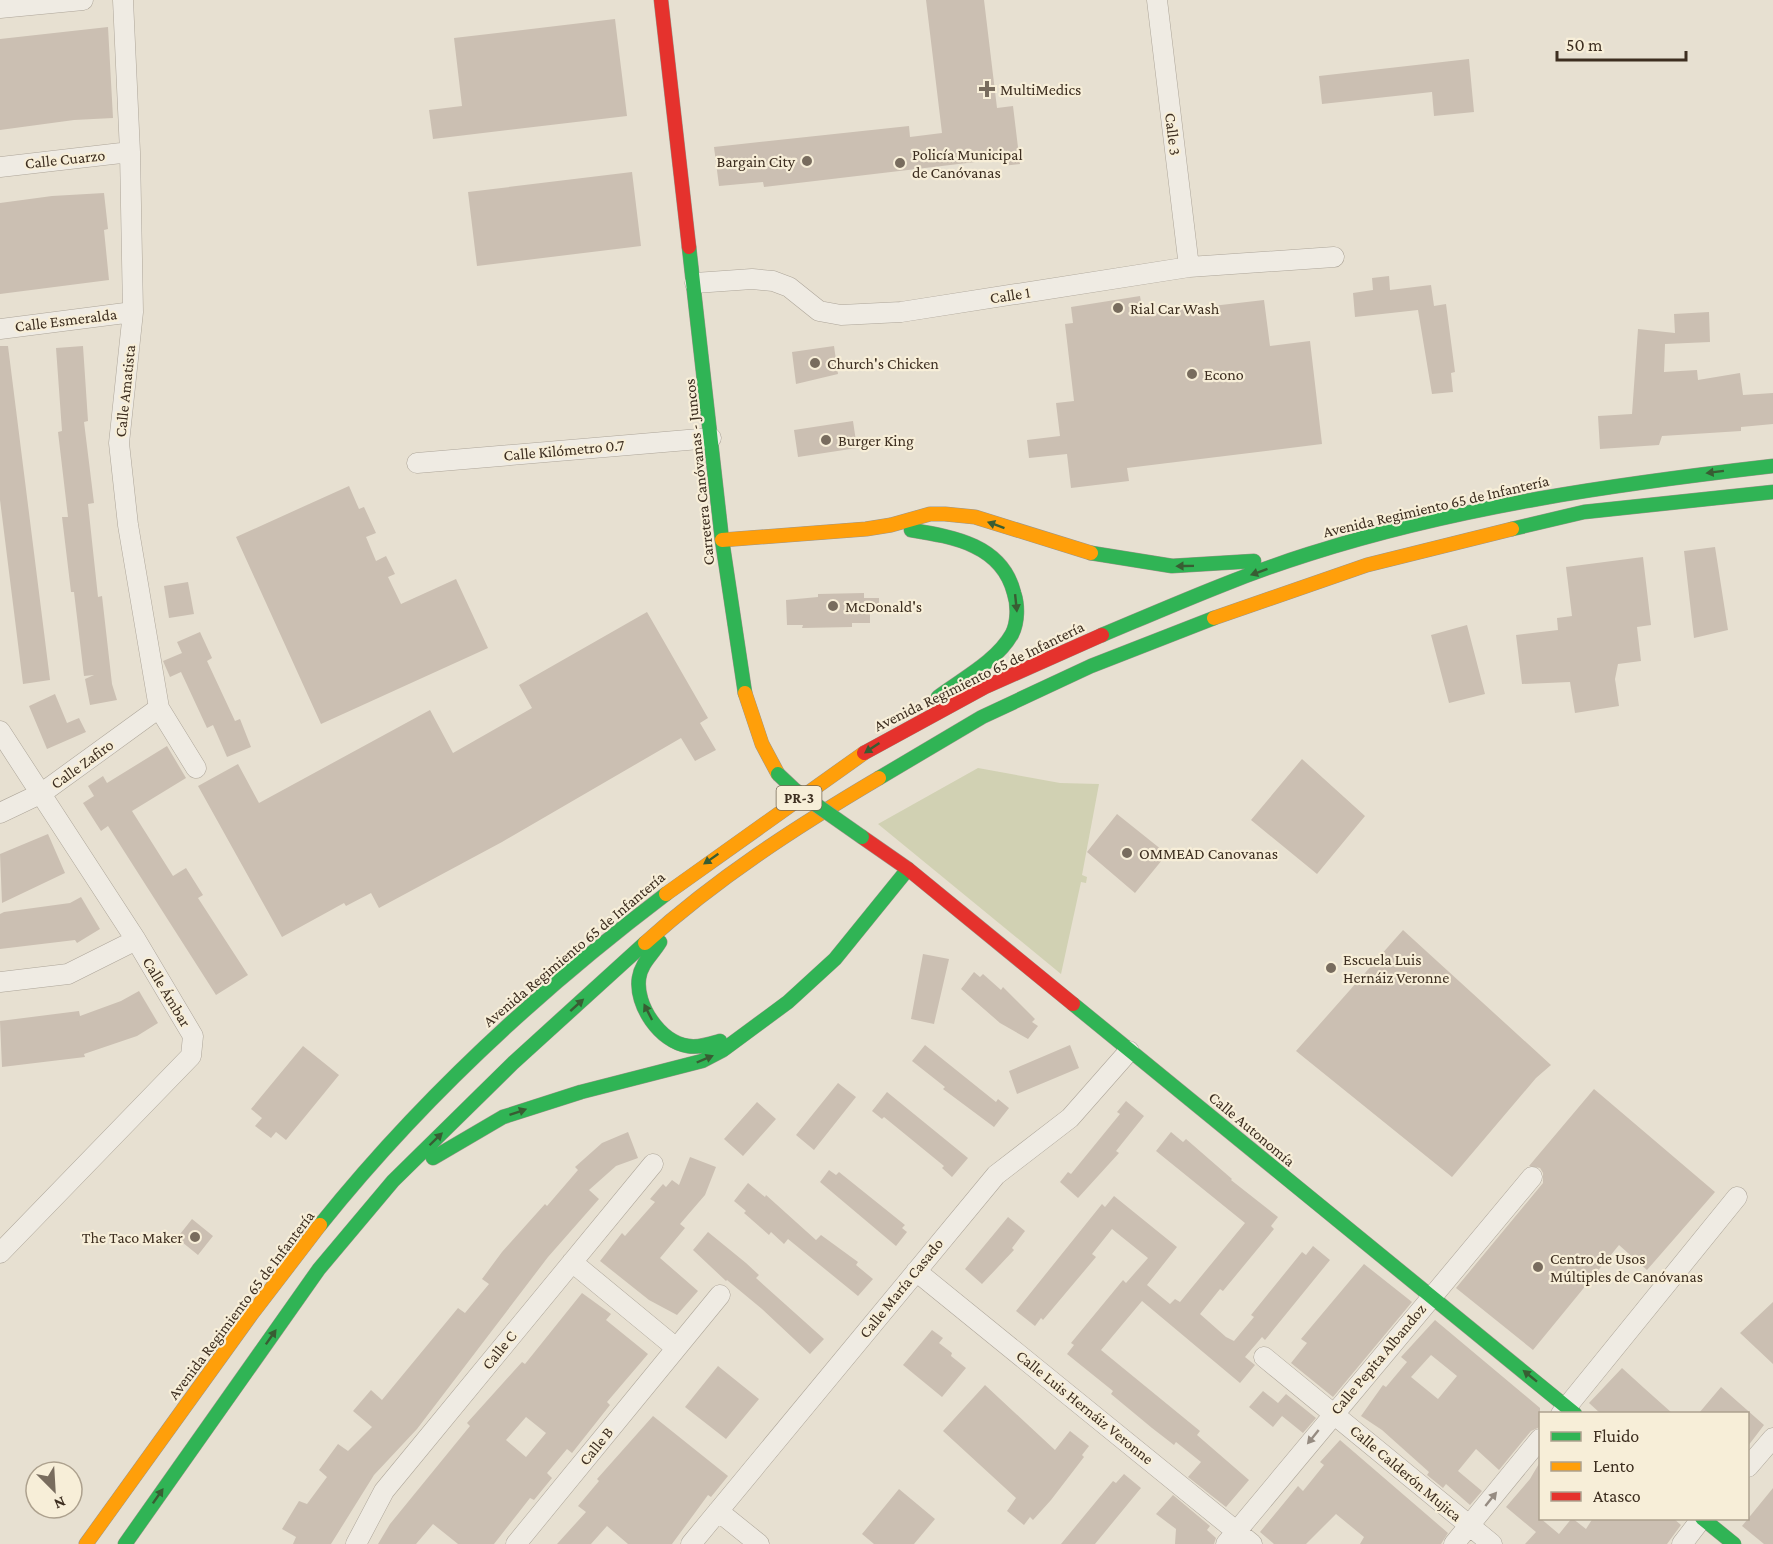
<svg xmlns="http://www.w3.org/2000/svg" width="1773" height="1544" font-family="'Crimson Pro',serif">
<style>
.cemetery{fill:#d1d1b3}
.building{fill:#cbbfb2;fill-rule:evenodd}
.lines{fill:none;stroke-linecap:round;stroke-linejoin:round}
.street-casing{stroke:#ada599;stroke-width:21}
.fast-casing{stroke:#9c958a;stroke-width:15}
.slow-casing{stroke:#9c958a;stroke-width:15}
.jam-casing{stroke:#9c958a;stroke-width:15}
.street{stroke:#efebe3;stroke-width:20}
.fast{stroke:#30b455;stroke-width:14}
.slow{stroke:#ff9f0a;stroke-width:14}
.jam{stroke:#e5322d;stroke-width:14}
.fast-bridge-casing{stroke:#9c958a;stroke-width:15;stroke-linecap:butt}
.fast-bridge{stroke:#30b455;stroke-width:14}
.oneway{fill:#385d33}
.oneway2{fill:#968c82}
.poi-dot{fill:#786c5e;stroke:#f7eed8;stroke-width:2}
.labels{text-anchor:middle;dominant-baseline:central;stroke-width:4.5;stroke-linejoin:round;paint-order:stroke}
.shield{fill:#f7eed8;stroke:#756857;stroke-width:1.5}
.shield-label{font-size:15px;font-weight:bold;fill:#3d2e20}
.poi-label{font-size:16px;fill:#3d2e20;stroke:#f7eed8;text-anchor:start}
.street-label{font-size:16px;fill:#3d2e20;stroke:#f7eed8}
</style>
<rect width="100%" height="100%" fill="#e7e0d1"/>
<path class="cemetery" d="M978,768L1060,783L1099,784L1082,875L1087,877L1086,883L1081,882L1061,974L878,824Z"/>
<path class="building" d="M926,0H984L997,108L1013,106L1020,164L1002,166L1001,159L764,187L763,182L719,186L714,147L909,126L910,137L942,133Z
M615,19L627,116L433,139L429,110L462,106L454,38Z
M108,27L113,118L74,120L0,130V39Z
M1469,59L1474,112L1434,116L1432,92L1322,104L1319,76Z
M632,172L641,246L477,266L468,192Z
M104,193L108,229L104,230L109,280L0,294V203L52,196Z
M1389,276L1390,290L1431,285L1434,306L1446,304L1455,372L1451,373L1453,392L1432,394L1418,310L1355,317L1353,293L1373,290L1372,278Z
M1140,296L1143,314L1264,300L1270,346L1310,341L1322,444L1127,468L1129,481L1071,488L1067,454L1029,458L1027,440L1060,436L1056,403L1074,401L1065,324L1073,323L1071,307Z
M1709,312L1710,342L1665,344L1664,372L1697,370L1698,380L1740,373L1743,395L1773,393V424L1741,427V431L1662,436L1659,445L1600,449L1598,416L1632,414L1638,329L1675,333L1674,314Z
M0,346H8L50,680L23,684L0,500Z
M83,346L88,421L84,422L94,503L88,504L98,597L102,596L112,684L117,700L90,705L85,679L94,675L84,676L74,592H71L62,517H68L58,432L62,431L56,348Z
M834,346L838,374L796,384L792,352Z
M853,421L857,448L798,457L794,430Z
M349,486L359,509L364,507L376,533L366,537L376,561L386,556L395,574L388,577L401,604L456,579L488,648L321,724L236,537Z
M1715,547L1728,630L1694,638L1684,551Z
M1643,557L1651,625L1637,627L1641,661L1618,664L1615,679L1619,706L1575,713L1570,682L1522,684L1516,635L1558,630L1557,618L1572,616L1566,567Z
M188,582L194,614L169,618L164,586Z
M864,593V598H879V612H870V623H852V627L802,628L803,625H787L786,600L818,597V594Z
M647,612L708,718L700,723L716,750L695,761L681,738L502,842L379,908L371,893L346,906L344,903L282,937L198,786L238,764L259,803L430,710L453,753L532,708L519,685Z
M1467,625L1485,694L1449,703L1431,635Z
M200,632L212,658L207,661L235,721L240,719L251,747L227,757L213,725L207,728L181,672L170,677L163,661L182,653L177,642Z
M55,694L67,723L79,718L86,732L47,749L29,706Z
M167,746L186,778L132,811L173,876L186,868L203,895L198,898L248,975L216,995L108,826L101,831L83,803L94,796L88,786L103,776L107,783Z
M1302,759L1365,816L1317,874L1251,820Z
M1117,814L1167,854L1135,893L1087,852Z
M48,834L65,873L2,903L0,854Z
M81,897L100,929L77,943L75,940L0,949V914L4,912L70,903Z
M1403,930L1551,1065L1536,1078L1452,1177L1296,1051Z
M923,954L949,959L934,1024L911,1019Z
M974,972L980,977L983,974L1001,990L1003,987L1035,1019L1032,1022L1038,1026L1028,1039L1000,1023L961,989Z
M139,991L158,1023L137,1036L84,1054L85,1057L2,1067L0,1021L79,1011L80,1016L121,1001Z
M925,1045L996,1102L998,1099L1009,1108L994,1127L943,1089L945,1087L912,1061Z
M1070,1045L1079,1068L1017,1094L1009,1071Z
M303,1046L339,1075L286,1140L276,1132L271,1138L255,1126L262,1118L251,1109Z
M838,1083L856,1097L814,1150L796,1135Z
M1594,1089L1715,1192L1647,1270L1619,1245L1533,1350L1456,1288L1543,1183V1173L1540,1168L1529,1166Z
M887,1092L968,1158L952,1177L942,1168L944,1166L884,1117L882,1119L872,1111Z
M1126,1101L1144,1116L1116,1151L1119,1153L1078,1198L1060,1182L1068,1172L1071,1174L1120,1114L1117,1112Z
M757,1102L776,1119L743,1156L724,1139Z
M628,1132L638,1158L616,1166L589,1190L599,1199L548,1257L417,1429L374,1475L331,1544H293L296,1537L282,1529L299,1501L307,1504L327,1477L319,1470L338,1444L348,1451L372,1427L353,1411L371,1390L382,1400L458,1308L465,1313L489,1284L482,1279L502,1252L545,1204L547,1206L578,1170L575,1167L602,1143Z
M1171,1132L1183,1142L1186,1139L1232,1179L1231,1180L1278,1217L1271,1226L1274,1229L1223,1291L1220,1289L1200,1314L1226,1337L1234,1341L1254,1317L1251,1315L1302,1252L1306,1255L1313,1246L1330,1260L1265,1340L1262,1337L1245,1357L1255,1365L1240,1383L1142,1301L1101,1350L1200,1431L1197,1435L1249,1480L1226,1507L1188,1477L1201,1462L1176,1442L1174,1445L1152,1428L1111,1394L1113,1391L1067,1354L1074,1345L1071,1343L1123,1280L1126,1283L1148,1258L1112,1229L1092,1254L1096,1257L1043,1320L1041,1318L1035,1326L1016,1311L1102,1204L1105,1207L1114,1196L1177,1247L1147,1285L1170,1304L1175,1299L1180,1302L1245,1223L1156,1151Z
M690,1157L716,1167L705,1195L680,1224L685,1228L660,1258L698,1291L677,1315L649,1300L600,1261L622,1233L625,1236L655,1202L650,1199L663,1184L666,1187L672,1180L679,1185Z
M829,1170L836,1175L839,1172L905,1225L902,1228L907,1232L896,1246L820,1182Z
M748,1183L765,1197L766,1195L816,1240L821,1235L858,1262L856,1265L873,1279L858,1296L788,1239L784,1244L771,1232L769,1235L744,1213L746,1211L734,1201Z
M1008,1217L1025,1231L1012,1248L1014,1250L982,1284L965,1269Z
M192,1219L213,1236L198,1255L177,1238Z
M708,1232L746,1263L759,1275L756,1278L824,1339L810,1354L762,1309L727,1280L726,1281L693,1250Z
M1364,1264L1412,1302L1333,1397L1291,1363L1307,1343L1301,1339Z
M582,1293L611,1314L606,1320L648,1354L607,1402L610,1405L572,1453L567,1449L547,1473L552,1478L534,1500L530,1498L494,1544H458L433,1524L416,1544H378L390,1524L470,1426L467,1423L522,1362L525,1364ZM526,1417L546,1433L526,1457L506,1440Z
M1773,1302V1364L1740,1333Z
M1435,1320L1540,1408V1427L1531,1431L1499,1470L1476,1449L1458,1471L1482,1491L1470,1505L1446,1484L1443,1488L1427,1475L1429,1472L1382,1430L1361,1416L1383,1385L1386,1387L1407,1362L1401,1357ZM1431,1355L1457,1376L1438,1399L1411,1377Z
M932,1330L943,1338L939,1343L952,1353L951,1356L966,1368L942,1397L903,1365Z
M718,1366L759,1399L726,1439L685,1407Z
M1622,1368L1644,1388L1672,1413H1600L1589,1403Z
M985,1385L1055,1450L1070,1431L1089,1446L1082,1455L1084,1457L1051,1500L1033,1520L1030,1517L1024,1525L1007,1511L1016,1498L943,1431Z
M1721,1387L1764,1425L1748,1446V1413H1699Z
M1263,1391L1278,1403L1286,1394L1316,1418L1303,1433L1282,1416L1273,1427L1249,1407Z
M653,1416L728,1476L711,1497L708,1495L672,1544H628L607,1526L591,1544H557L586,1512L578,1506L599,1481L597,1479Z
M1340,1440L1448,1533L1441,1544H1360L1364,1537L1336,1514L1306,1544H1274L1260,1532L1298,1486L1303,1491L1324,1465L1320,1462Z
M1540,1462V1518L1559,1534L1572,1518L1586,1529L1593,1518H1673L1681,1525L1667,1544H1525L1536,1532L1506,1507L1530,1479Z
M1124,1474L1141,1488L1095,1544H1061L1113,1481L1116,1483Z
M1773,1488V1544H1764L1742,1526Z
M899,1489L935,1519L914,1544H874L862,1534Z
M1173,1495L1210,1526L1207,1530L1216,1538L1214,1544H1175L1176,1529L1156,1514Z"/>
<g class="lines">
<g class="street-casing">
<path id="street" d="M123,0L130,152L133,312L119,443L128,525L159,708L196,768
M1157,0L1189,267
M0,8L83,0
M0,167L130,152
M695,283L752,279L773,281L789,287L819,311L841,315L901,312L1189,267L1334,257
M0,329L133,312
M417,463L711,438
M0,731L136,940L193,1036L191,1056L0,1253
M0,813L42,793L159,708
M0,982L68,974L136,940
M572,1262L675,1347
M916,1271L1252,1544
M1264,1357L1492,1544
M1561,1414L1737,1197
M1748,1467L1773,1438
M718,1511L759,1544
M356,1544L384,1491L653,1164
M516,1544L720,1295
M691,1544L996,1175L1070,1118L1129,1051
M1226,1544L1532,1177
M1454,1544L1540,1439
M1682,1544L1702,1518"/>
</g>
<g class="fast-casing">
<path id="fast" d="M689,247L722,540L745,693
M1512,529L1584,512L1773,492
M911,530C954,537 1002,545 1014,593C1018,605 1018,622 1012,634C997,661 962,679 938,697
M1091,553L1172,566L1254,561
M1102,635C1171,606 1239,576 1309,554C1459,506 1617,484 1773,466
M879,778L982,717L1091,666L1214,618
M660,942C653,954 641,963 639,978C635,1005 660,1042 688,1046C699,1048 710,1044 720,1041
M1073,1004L1575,1414
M433,1158L503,1117L581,1092L702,1061L723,1050L788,1002L835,959L908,869
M320,1225C421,1099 538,991 666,894
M1702,1518L1734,1544
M125,1544L319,1269L393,1181L513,1063L645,943"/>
</g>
<g class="slow-casing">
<path id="slow" d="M722,540L866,529L891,525L930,514H945L975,517L1091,553
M1214,618L1367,565L1512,529
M745,693L762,744L778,774
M666,894L864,753
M645,943C717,878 796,827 879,778
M86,1544L251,1315L320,1225"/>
</g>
<g class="jam-casing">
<path id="jam" d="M661,0L689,247
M864,753L985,687L1102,635
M862,837L908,869L1073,1004"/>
</g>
<use href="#street" class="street"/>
<use href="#fast" class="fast"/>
<use href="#slow" class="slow"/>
<use href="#jam" class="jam"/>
<g class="fast-bridge-casing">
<path id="fast-bridge" d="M778,774L795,790L862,837"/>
</g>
<use href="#fast-bridge" class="fast-bridge"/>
</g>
<defs><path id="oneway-solid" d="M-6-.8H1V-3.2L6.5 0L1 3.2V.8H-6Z" transform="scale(1.5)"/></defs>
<g class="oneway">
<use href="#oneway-solid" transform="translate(1715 472) rotate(173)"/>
<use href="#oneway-solid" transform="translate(996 525) rotate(-160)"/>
<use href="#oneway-solid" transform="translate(1185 566) rotate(179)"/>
<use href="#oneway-solid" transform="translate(1259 572) rotate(160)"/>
<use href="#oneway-solid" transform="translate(1016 603) rotate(84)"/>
<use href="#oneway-solid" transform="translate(872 748) rotate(146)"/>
<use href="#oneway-solid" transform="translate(711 859) rotate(145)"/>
<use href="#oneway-solid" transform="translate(577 1005) rotate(-42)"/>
<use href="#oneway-solid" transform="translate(648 1012) rotate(-117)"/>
<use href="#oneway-solid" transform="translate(705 1059) rotate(-23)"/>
<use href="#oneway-solid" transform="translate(518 1112) rotate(-19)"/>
<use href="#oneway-solid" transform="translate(436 1139) rotate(-44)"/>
<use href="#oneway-solid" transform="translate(271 1337) rotate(-55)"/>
<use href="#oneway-solid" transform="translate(1530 1376) rotate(-141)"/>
<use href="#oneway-solid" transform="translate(158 1496) rotate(-55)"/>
</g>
<g class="oneway2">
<use href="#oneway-solid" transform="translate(1313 1437) rotate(129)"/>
<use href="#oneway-solid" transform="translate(1491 1499) rotate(-51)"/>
</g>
<g class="poi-dot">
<path d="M984 80h6v6h6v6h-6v6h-6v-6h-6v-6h6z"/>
<circle cx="807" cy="161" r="6"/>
<circle cx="900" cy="163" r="6"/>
<circle cx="1118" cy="308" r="6"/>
<circle cx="815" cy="363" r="6"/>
<circle cx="1192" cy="374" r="6"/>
<circle cx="826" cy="440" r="6"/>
<circle cx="833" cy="606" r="6"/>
<circle cx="1127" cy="853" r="6"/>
<circle cx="1331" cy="968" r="6"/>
<circle cx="195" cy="1237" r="6"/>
<circle cx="1538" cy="1267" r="6"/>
</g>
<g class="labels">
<rect class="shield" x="776.5" y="786" width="45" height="24" rx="4.5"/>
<g class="shield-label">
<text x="799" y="798">PR-3</text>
</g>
<g class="poi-label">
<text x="1000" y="89">MultiMedics</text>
<text x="912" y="154">Policía Municipal<tspan x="912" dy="18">de Canóvanas</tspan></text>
<text x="795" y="161" text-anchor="end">Bargain City</text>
<text x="1130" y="308">Rial Car Wash</text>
<text x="827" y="363">Church's Chicken</text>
<text x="1204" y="374">Econo</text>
<text x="838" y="440">Burger King</text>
<text x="845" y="606">McDonald's</text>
<text x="1139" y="853">OMMEAD Canovanas</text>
<text x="1343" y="959">Escuela Luis<tspan x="1343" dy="18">Hernáiz Veronne</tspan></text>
<text x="183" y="1237" text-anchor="end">The Taco Maker</text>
<text x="1550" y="1258">Centro de Usos<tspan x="1550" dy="18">Múltiples de Canóvanas</tspan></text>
</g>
<g class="street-label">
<text transform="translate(1173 134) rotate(83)">Calle 3</text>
<text transform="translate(65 159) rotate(-6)">Calle Cuarzo</text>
<text transform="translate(1010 295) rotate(-9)">Calle 1</text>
<text transform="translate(66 320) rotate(-7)">Calle Esmeralda</text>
<text transform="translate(125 391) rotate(-84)">Calle Amatista</text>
<text transform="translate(564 450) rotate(-5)">Calle Kilómetro 0.7</text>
<text transform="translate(699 472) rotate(-96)">Carretera Canóvanas - Juncos</text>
<text transform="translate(1436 506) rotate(-13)">Avenida Regimiento 65 de Infantería</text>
<text transform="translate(979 676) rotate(-26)">Avenida Regimiento 65 de Infantería</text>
<text transform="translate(82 764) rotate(-36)">Calle Zafiro</text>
<text transform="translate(574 949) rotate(-40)">Avenida Regimiento 65 de Infantería</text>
<text transform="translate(167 992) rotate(59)">Calle Ámbar</text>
<text transform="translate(1252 1129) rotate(40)">Calle Autonomía</text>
<text transform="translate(901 1288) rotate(-51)">Calle María Casado</text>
<text transform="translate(241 1305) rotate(-53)">Avenida Regimiento 65 de Infantería</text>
<text transform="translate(499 1350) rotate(-51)">Calle C</text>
<text transform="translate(1378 1359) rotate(-50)">Calle Pepita Albandoz</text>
<text transform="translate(1085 1407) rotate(39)">Calle Luis Hernáiz Veronne</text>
<text transform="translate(596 1446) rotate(-51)">Calle B</text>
<text transform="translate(1406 1473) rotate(40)">Calle Calderón Mujica</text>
</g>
</g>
<rect x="1539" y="1412" width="210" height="108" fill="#f7eed8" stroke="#ada18e" stroke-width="1.5"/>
<rect x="1551" y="1432" width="30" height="9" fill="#30b455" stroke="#ada18e" stroke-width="1.5"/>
<text x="1593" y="1442" font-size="18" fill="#3d2e20">Fluido</text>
<rect x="1551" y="1462" width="30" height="9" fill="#ff9f0a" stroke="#ada18e" stroke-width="1.5"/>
<text x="1593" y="1472" font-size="18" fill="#3d2e20">Lento</text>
<rect x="1551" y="1492" width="30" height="9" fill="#e5322d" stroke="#ada18e" stroke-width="1.5"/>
<text x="1593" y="1502" font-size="18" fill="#3d2e20">Atasco</text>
<g transform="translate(54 1490) rotate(156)"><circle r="28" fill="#f7eed8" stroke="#ada18e" stroke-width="1.5"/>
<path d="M0-4.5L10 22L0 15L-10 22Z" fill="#786c5e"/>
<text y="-9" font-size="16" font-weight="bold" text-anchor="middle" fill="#3d2e20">N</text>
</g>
<path d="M1557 51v9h129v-9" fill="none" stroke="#3d2e20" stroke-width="3"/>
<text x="1566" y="51" font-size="18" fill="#3d2e20" stroke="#f7eed8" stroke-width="4.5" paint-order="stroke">50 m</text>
</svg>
